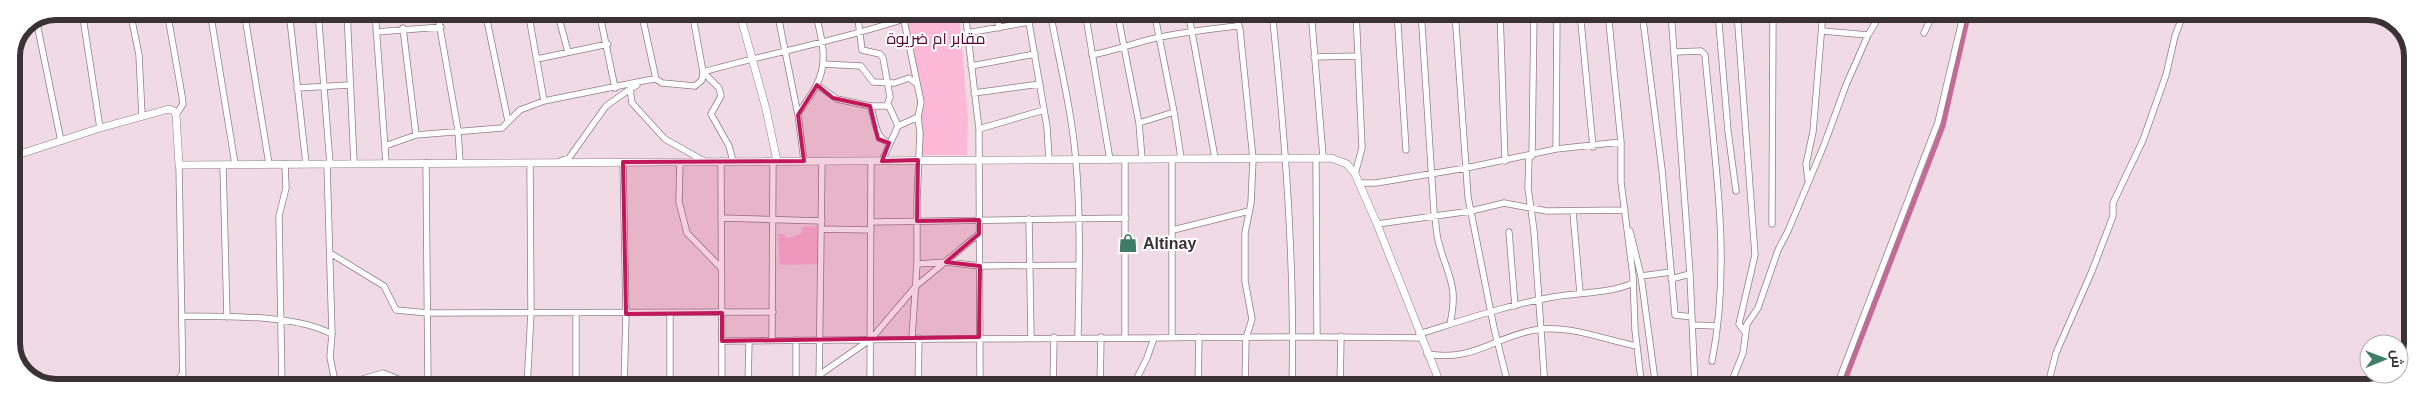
<svg xmlns="http://www.w3.org/2000/svg" width="2424" height="399" font-family="Arial,Cairo,sans-serif">
<style>
.green{fill:#fbb8d7}
.lines{fill:none;stroke-linecap:round;stroke-linejoin:round}
.canal{stroke:#c56997;stroke-width:5}
.minor-casing{stroke:#917e86;stroke-width:7}
.tertiary-casing{stroke:#917e86;stroke-width:8}
.minor{stroke:#fff;stroke-width:5.5}
.tertiary{stroke:#fff;stroke-width:7}
.marked{fill:#c2185b;fill-opacity:0.2;stroke:#c2185b;stroke-width:4;stroke-linejoin:round}
.labels{text-anchor:middle;dominant-baseline:central;stroke-width:4;stroke-linejoin:round;paint-order:stroke}
.park-label{font-size:16px;fill:#5c043a;stroke:#fff}
.poi-label{font-size:16px;font-weight:bold;fill:#3a3235;stroke:#fff;text-anchor:start}
.rim{fill:none;stroke:#3a3235;stroke-width:6}
</style>
<rect width="100%" height="100%" fill="#f0dbe4"/>
<path class="green" d="M905,11H959L968,119L967,155H920L922,94Z
M817,226L818,264L780,265L778,234H784L788,238L802,233V227Z"/>
<g class="lines">
<path class="canal" d="M1842,388L1943,126L1969,12"/>
<g class="minor-casing">
<path id="minor" d="M82,11L100,128
M130,11L139,55L142,116
M167,11L182,96L183,104L176,115
M210,11L235,164
M244,11L269,164
M289,11L306,164
M318,11L330,164
M347,11L354,163
M375,11L386,163
M437,11L458,130L460,163
M485,11L508,121
M528,11L544,101
M557,11L568,52
M599,11L615,88
M641,11L656,79
M692,11L703,72L719,88L721,96L711,114L729,146L733,161
M777,11L798,115L804,161
M857,11L862,50L880,54L883,58L890,97L887,105
M902,11L921,102L918,117L920,133L917,201V264L912,338
M965,11L979,129L980,387
M996,11L999,28
M1027,11L1047,127L1049,160
M1050,11C1059,61 1072,111 1076,162C1081,220 1079,278 1078,337
M1085,11L1110,160
M1117,11L1139,123L1142,159
M1154,11L1174,112L1181,158
M1188,11L1215,158
M1235,11L1240,30L1253,159L1251,203L1245,233V281L1252,319L1246,338L1245,388
M1272,11C1285,136 1295,262 1292,388
M1311,11L1323,157
M1397,11L1406,150
M1421,11L1434,212C1436,221 1436,231 1438,240C1447,276 1459,283 1450,324
M1455,12L1468,197L1494,328L1509,388
M1500,12L1505,161
M1536,12H1579
M1580,12L1593,147
M1608,12L1621,142V182L1633,276L1635,330L1642,388
M1642,12L1662,170L1675,315L1692,317
M1671,12L1690,274L1695,388
M1718,12L1728,131L1736,191
M1737,12L1755,255L1739,324L1745,332
M36,19L61,141
M403,28L416,135
M1822,31L1868,35
M376,32L441,27
M967,33L1029,22
M1924,33L1934,12
M1675,52L1701,51L1705,55C1714,156 1732,260 1712,361
M1092,55C1114,51 1134,43 1156,38C1183,32 1210,29 1237,26
M1314,57L1358,56
M537,59L608,44
M823,64L861,66L873,82L895,83L909,78L917,84
M971,66L1035,54
M637,85L630,89L632,103L665,139L704,161
M817,85L837,99L870,106H889L898,126L882,161
M297,88L349,85
M974,93L1040,84
M870,106C876,120 874,137 889,143
M798,114C804,104 812,95 817,84C829,60 821,36 815,11
M1139,123L1174,112
M898,126L918,117
M979,129L1044,110
M11,130L15,155
M385,146L416,135L502,128L520,110L544,101L648,80L656,79L662,83L695,86L702,80L703,72C770,53 838,41 904,19
M1556,149L1557,12
M1529,156L1528,188L1534,231L1545,388
M1532,156L1534,12
M1316,158L1317,337
M1172,159V337
M1125,160V338
M560,161L569,158L606,106L630,89
M721,161L722,387
M623,162L626,314L624,387
M680,162L679,202L687,233L720,267
M426,163L428,387
M327,164L332,334L330,357L336,387
M179,165L183,387
M223,165L227,317
M1355,174L1362,148L1356,11
M1808,180L1806,164L1813,132L1823,12
M1359,183H1376L1466,168L1556,149L1621,142
M1573,212L1580,293
M721,218L822,221
M1029,219L1031,338
M871,222L1126,218
M1377,224L1471,211L1504,203L1547,211L1625,210
M1772,224L1773,12
M821,229L871,230
M1173,230L1249,211
M1630,231L1641,276L1656,388
M1509,232L1515,306
M330,253L384,286L396,310L428,313L773,312
M917,264L946,262L980,266L1079,265
M1641,276L1671,272
M1671,279L1690,274
M576,313V387
M670,314V382
M183,316C226,317 295,314 332,334
M1693,325L1717,326
M1419,334C1464,320 1507,305 1553,297C1580,292 1609,294 1633,283
M772,340L773,161
M796,340V387
M722,341C866,339 1009,339 1153,338C1242,337 1332,336 1421,338
M1427,354C1474,362 1494,337 1535,330C1569,324 1604,340 1637,346
M183,382H215L232,387
M174,387L182,374
M282,387L279,216L286,188L285,164
M336,387L383,373L418,387
M527,387L531,313L530,163
M748,387L749,341
M812,387L822,373L871,339L916,286L979,234
M819,387L822,161
M870,387L871,161
M918,387L919,338
M1053,388L1054,337
M1100,388L1101,337
M1132,388L1147,358L1154,338
M1198,388L1199,337
M1340,388L1341,336
M1729,388L1743,353L1747,324L1758,308L1778,250L1788,231L1824,145L1846,85L1868,35L1882,12
M1836,388L1938,122L1964,12
M2047,388L2056,353L2092,271L2113,216V203L2143,140L2166,75L2175,36L2184,12"/>
</g>
<g class="tertiary-casing">
<path id="tertiary" d="M739,11L766,109L777,161
M11,157L100,128L169,109L174,111L176,115L179,165L1331,158L1347,164L1355,174L1377,224L1442,388"/>
</g>
<use href="#minor" class="minor"/>
<use href="#tertiary" class="tertiary"/>
</g>
<path class="marked" d="M817,85L833,98L870,106L878,139L889,143L882,161L918,160L917,221L979,220V234L946,262L980,266L979,337L722,341V313L626,314L623,162L804,161L798,115Z"/>
<defs>
<g id="shop-bare" transform="scale(1.5)"><path d="M-5-2.5h2.3a2.7 3.5 0 0 1 5.4 0H5L5.5 6h-11ZM-1.5-2.5h3a1.5 2.3 0 0 0-3 0Z" fill="#3f7d69" stroke="#fff" stroke-width="2.5" paint-order="stroke"/></g>
</defs>
<g fill-rule="evenodd">
<use href="#shop-bare" x="1128" y="243"/>
</g>
<g class="labels">
<g class="park-label">
<text x="936" y="38">مقابر ام ضريوة</text>
</g>
<g class="poi-label">
<text x="1143" y="243">Altinay</text>
</g>
</g>
<path d="M0 0H2424V399H0ZM56 20H2368A36 36 0 0 1 2404 56V343A36 36 0 0 1 2368 379H56A36 36 0 0 1 20 343V56A36 36 0 0 1 56 20Z" fill="#fff" fill-rule="evenodd"/>
<path class="rim" d="M56 20H2368A36 36 0 0 1 2404 56V343A36 36 0 0 1 2368 379H56A36 36 0 0 1 20 343V56A36 36 0 0 1 56 20Z"/>
<g transform="translate(2384 359) rotate(89)"><circle r="24" fill="#ffffff" stroke="#b0adae"/>
<path d="M0-4L9 19L0 12L-9 19Z" fill="#3f7d69"/>
<text y="-8" font-size="14" font-weight="bold" text-anchor="middle" fill="#3a3235">ش</text>
</g>
</svg>
